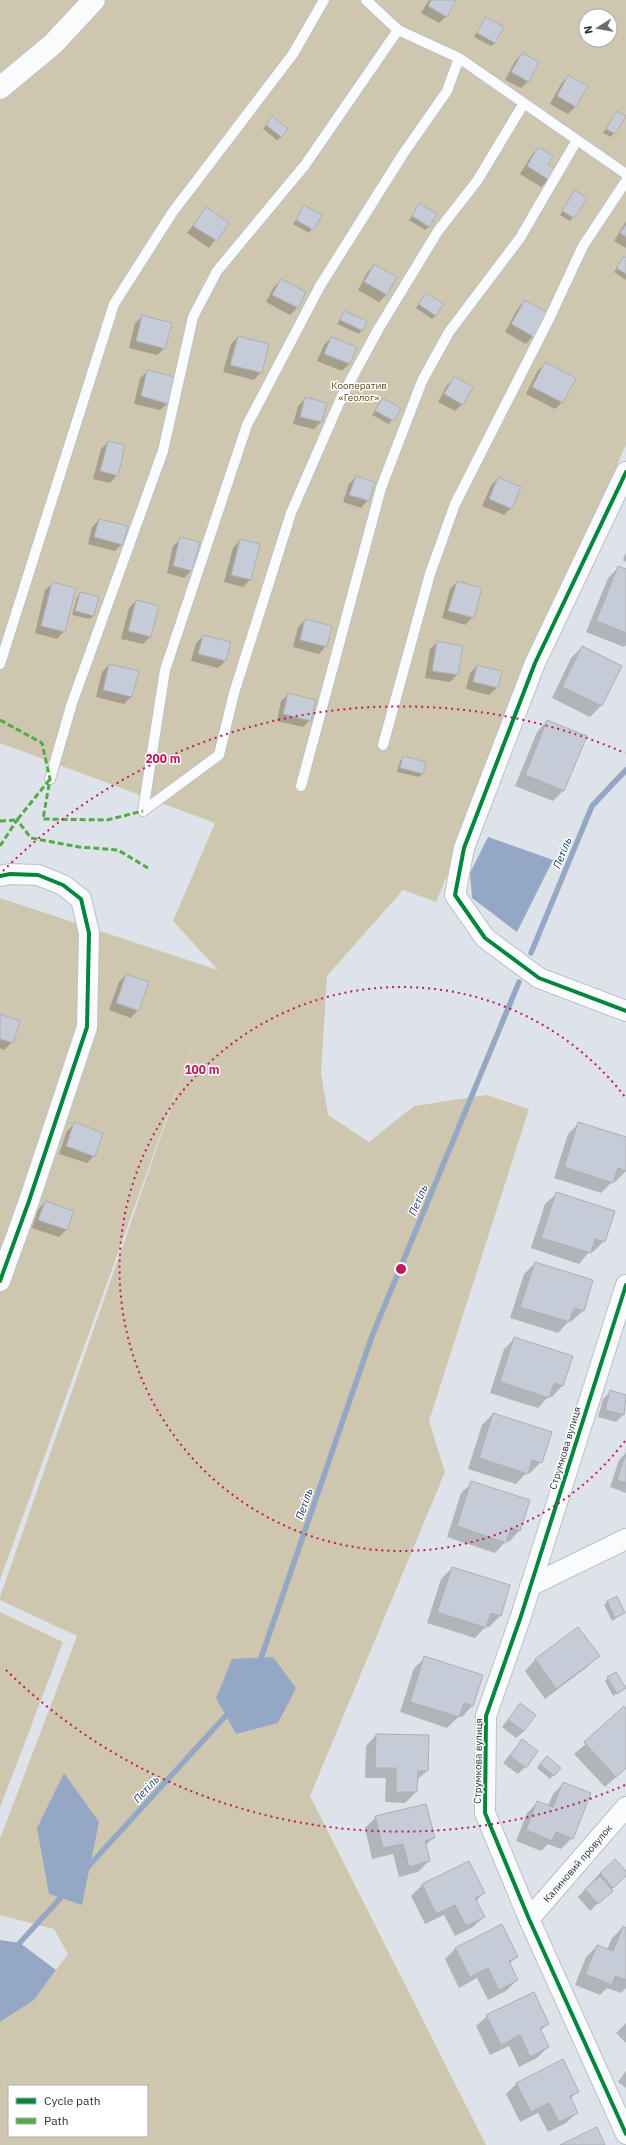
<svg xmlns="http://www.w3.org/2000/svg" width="626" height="2145" font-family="'IBM Plex Sans',sans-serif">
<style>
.green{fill:#cfc6b0;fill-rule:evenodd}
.water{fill:#94a8c5}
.shadow{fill:#0003}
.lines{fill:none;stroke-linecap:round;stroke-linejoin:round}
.stream{stroke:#94a8c5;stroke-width:5.5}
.building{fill:#c5ccd7;stroke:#abafb4}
.service-casing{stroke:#bcc0c5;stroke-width:12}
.minor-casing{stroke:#bcc0c5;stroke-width:22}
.tertiary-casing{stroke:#bcc0c5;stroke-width:24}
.service{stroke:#fafbfc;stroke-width:10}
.minor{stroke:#fafbfc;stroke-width:20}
.tertiary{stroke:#fafbfc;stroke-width:22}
.quiet{stroke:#54ab45;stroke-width:3;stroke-dasharray:6 3;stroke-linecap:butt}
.cycleway-casing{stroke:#fff;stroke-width:6}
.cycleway{stroke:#00873e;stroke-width:4}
.ring{fill:none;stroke:#c2185b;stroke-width:2;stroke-dasharray:2 4}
.labels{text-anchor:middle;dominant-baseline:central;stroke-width:3;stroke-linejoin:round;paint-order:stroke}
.park-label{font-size:10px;fill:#5f4b11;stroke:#fff}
.street-label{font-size:10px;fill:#2c2f34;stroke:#fff}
.water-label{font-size:11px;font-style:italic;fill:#193b6e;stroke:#fff}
.centre{fill:#c2185b;stroke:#fff;stroke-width:2}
.ring-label{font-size:12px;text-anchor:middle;font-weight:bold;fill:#c2185b;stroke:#fff;stroke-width:3;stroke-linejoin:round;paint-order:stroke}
</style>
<rect width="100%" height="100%" fill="#dee3e9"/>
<path class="green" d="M0,0H626V444L436,902L403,890L327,976L321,1073L328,1115L369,1142L414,1106L487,1095L529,1109L429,1421L445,1472L310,1796L486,2145H0V2022L34,2000L68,1954L54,1929L0,1915V1839L77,1636L0,1600V1597L195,1039L0,1580V898L218,970L173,921L215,823L0,743ZM586,16H610V40H586ZM9,2086H147V2136H9Z
M0,1612L63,1642L0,1808Z"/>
<path class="water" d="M488,837L553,860L517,932L472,898L470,873Z
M273,1657L296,1688L278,1723L236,1734L216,1698L232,1659Z
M64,1773L99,1822L82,1905L49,1894L37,1828Z
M0,1940L20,1943L56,1970L34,2000L0,2022Z"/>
<path class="shadow" d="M429,0H455L447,16L439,23L421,13Z
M486,18L495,43L491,46L474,37Z
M522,54L528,81L521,88L505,80L515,61Z
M568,76L575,107L568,114L550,104L561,84Z
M617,112L624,117L611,137L603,133Z
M269,121L281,137L277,140L263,129Z
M538,148L549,180L541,187L520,174L531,156Z
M572,195L586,198L570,221L560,215Z
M419,205L429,227L425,230L409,220Z
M305,206L320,215L309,233L293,224Z
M206,208L228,223L209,248L187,233Z
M626,221V248L614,241Z
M624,258L626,259V280L614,272Z
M374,265L386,295L379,302L358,290L367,273Z
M281,281L305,293L297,308L290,315L266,302L273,288Z
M426,294L436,315L432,319L416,308Z
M525,301L533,336L526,344L505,332L518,308Z
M344,312L362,330L359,334L337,324Z
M143,316L165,348L157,355L129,348L135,323Z
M238,337L261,372L254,380L223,372L231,344Z
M331,338L356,348L349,364L342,371L317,361L324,345Z
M546,363L562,402L555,409L526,394L538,370Z
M148,371L168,403L160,410L134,404L140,378Z
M455,378L462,404L455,411L438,402L447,385Z
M305,399L326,404L321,422L314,429L293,424L298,406Z
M382,399L399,409L389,424L372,415Z
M108,442L117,475L110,483L93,479L101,449Z
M356,477L368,500L361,508L343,502L349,484Z
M498,478L511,508L504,515L482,506L491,486Z
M99,520L122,544L115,551L88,544L92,527Z
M181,539L191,571L184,578L167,573L173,546Z
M240,540L250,580L243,587L224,582L233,548Z
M626,552V562L623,560Z
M619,567L626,570V645L624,647L586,632L608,578Z
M457,582L473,617L465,625L442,618L450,589Z
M53,583L64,631L57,639L35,633L45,590Z
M80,593L93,616L90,619L72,615L77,597Z
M136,601L150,637L143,644L121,639L129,608Z
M305,620L326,646L319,654L293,647L298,627Z
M203,636L225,661L218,668L191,661L196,643Z
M438,642L457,675L450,682L425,678L430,649Z
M582,647L620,666L601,706L590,717L552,698L571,658Z
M109,665L138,672L131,697L124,704L96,697L102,672Z
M477,666L501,672L497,688L489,695L466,689L470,673Z
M289,694L310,720L303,727L277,721L281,701Z
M547,721L564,790L553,801L515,786L537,732Z
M403,758L422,774L419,777L397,772L400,761Z
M126,975L138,1010L131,1018L109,1010L119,982Z
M0,1015L12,1042L4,1050L0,1048Z
M579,1123L626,1138V1171L615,1182L613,1181L601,1193L554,1178L568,1134Z
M74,1124L94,1156L87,1163L59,1154L67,1131Z
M556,1194L604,1241L593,1252L590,1251L579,1264L531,1248L545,1204Z
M45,1202L72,1212L66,1230L59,1237L32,1228L38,1210Z
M535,1263L592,1281L583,1311L572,1321H569L558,1333L510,1318L524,1274Z
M515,1338L572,1356L562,1386L552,1397L549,1396L538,1408L490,1393L504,1349Z
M611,1391L626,1396L623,1415L616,1422L598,1417L603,1399Z
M493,1414L541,1462L530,1473L527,1472L516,1484L468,1469L482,1425Z
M626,1453V1493L610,1487L619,1460Z
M472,1483L519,1531L509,1542L506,1541L495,1553L447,1537L461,1493Z
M452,1568L509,1586L500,1616L489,1627L486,1626L475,1638L427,1623L441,1579Z
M608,1601L624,1613L612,1621L604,1605Z
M577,1629L598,1656L587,1667L545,1699L525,1671L535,1660Z
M425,1658L472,1706L462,1717L459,1716L447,1728L400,1712L414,1668Z
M608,1678L625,1688L613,1696L605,1681Z
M520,1704L524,1731L516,1738L502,1727Z
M626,1710V1768L605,1787L574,1754Z
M376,1735L427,1771L416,1781V1792L405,1803L385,1802L386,1778H365L366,1746Z
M522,1740L525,1767L518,1774L503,1763Z
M543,1760L560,1768L550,1779L537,1768Z
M564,1783L572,1838L561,1849L548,1844L541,1851L516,1841L527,1813L538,1802L548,1806L553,1794Z
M376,1817L433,1838L425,1846L429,1861L418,1872L399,1877L393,1854L372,1859L365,1828Z
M468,1862L484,1893L476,1901L484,1917L473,1927L455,1936L444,1915L425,1924L411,1896L422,1885Z
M600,1873H626V1875L590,1911L578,1897Z
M623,1927L626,1929V1988L621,1993L607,1988L600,1995L575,1985L586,1957L597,1946L607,1950L612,1938Z
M456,1948L517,1957L509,1964L517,1980L506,1991L488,2000L477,1978L459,1988L445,1959Z
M487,2016L548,2024L540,2031L548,2047L537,2058L519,2067L509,2046L490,2055L476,2026Z
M626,2023V2043L616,2033Z
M626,2071V2088L618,2082Z
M517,2083L578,2091L570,2099L577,2112L566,2123L548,2132L538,2113L520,2122L506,2094Z"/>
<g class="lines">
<path class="stream" d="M531,953L592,806L626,770
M259,1664L372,1336L519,982
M86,1869L231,1710
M15,1948L66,1892"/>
</g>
<path class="building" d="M431,0H456L447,17L428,6Z
M485,17L504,27L495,43L477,33Z
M522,53L539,62L529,82L511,72Z
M568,75L588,86L576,107L557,96Z
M617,111L626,116L615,134L606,129Z
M272,116L288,129L281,137L266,125Z
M538,147L553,156L548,164L556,169L549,180L527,166Z
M575,190L587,198L574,218L562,211Z
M419,203L437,214L429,227L412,216Z
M304,205L322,215L313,230L296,220Z
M206,207L229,223L217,241L193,226Z
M626,224V237L620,233Z
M624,256L626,258V274L616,268Z
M374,264L397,277L387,295L364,282Z
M281,279L306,292L298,308L272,295Z
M426,293L444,304L436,316L418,304Z
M525,300L548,313L534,337L511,324Z
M344,311L367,321L363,331L340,320Z
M142,315L172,323L165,349L136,341Z
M238,336L269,344L262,373L230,365Z
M331,337L357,347L350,364L324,354Z
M545,362L576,378L563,403L532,387Z
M147,370L175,377L168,404L141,396Z
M454,376L473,387L463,405L444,394Z
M305,397L327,403L322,422L300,417Z
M382,398L401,408L394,421L375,411Z
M108,441L125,445L118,476L100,471Z
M356,476L375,482L369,501L349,495Z
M498,477L521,487L512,509L489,499Z
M99,519L128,526L123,545L94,537Z
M180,537L200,542L192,571L173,566Z
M240,539L260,544L251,580L231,575Z
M618,566L626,569V633L596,621Z
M457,581L482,588L474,618L448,611Z
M52,582L76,588L65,632L41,626Z
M80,592L99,597L94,616L75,611Z
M136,600L159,606L151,637L128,631Z
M305,619L332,626L327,647L300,640Z
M203,635L231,642L226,661L198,654Z
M437,641L463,646L458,675L432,671Z
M582,646L622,666L602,706L562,687Z
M109,664L139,671L132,697L103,690Z
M477,665L502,671L498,688L473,682Z
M288,693L316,700L311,721L283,714Z
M547,720L587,736L564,791L525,775Z
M403,756L426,762L423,774L400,768Z
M126,974L149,982L139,1011L116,1003Z
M0,1014L20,1021L13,1043L0,1039Z
M74,1122L103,1133L95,1157L66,1146Z
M578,1122L626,1137V1171L618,1168L613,1183L564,1167Z
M556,1192L615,1211L605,1242L595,1239L591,1253L541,1238Z
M45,1201L74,1211L67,1230L38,1220Z
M535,1262L593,1280L584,1311L574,1308L569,1322L520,1307Z
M514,1337L573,1356L563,1386L554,1383L549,1398L500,1382Z
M610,1390L626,1395L624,1415L605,1410Z
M493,1413L552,1432L542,1463L532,1460L528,1474L479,1458Z
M626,1452V1483L617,1480Z
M471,1481L530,1500L520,1531L511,1528L506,1543L457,1526Z
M452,1567L510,1585L501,1616L491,1613L486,1628L437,1612Z
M617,1596L625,1613L615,1618L607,1601Z
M578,1627L600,1656L556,1689L535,1659Z
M424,1656L483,1675L473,1706L464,1703L459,1717L410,1702Z
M616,1672L626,1688L617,1694L607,1677Z
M520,1703L536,1715L524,1731L508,1720Z
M624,1706L626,1709V1768L616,1777L584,1742Z
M376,1734L429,1735L428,1771H418L417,1792H396V1768H375Z
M522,1739L538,1751L526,1768L510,1756Z
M547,1756L561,1768L554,1776L540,1764Z
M563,1782L591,1793L573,1839L556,1832L552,1841L526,1830L537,1801L553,1807Z
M426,1804L435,1838L425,1841L430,1861L409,1867L403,1844L383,1848L375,1816Z
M615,1859L626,1871V1876L613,1888L600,1873Z
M469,1861L485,1893L475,1898L485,1917L466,1926L455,1905L436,1914L422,1884Z
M600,1876L613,1891L598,1904L585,1889Z
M502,1924L518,1957L509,1961L518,1980L499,1990L488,1968L470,1977L455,1948Z
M623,1926L626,1928V1980L615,1976L612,1985L585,1974L597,1945L613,1951Z
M534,1992L549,2024L540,2028L549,2047L530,2057L520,2035L501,2045L486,2015Z
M563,2059L579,2092L570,2096L578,2113L559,2122L549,2103L531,2112L516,2083Z
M597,2127L605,2145H560Z"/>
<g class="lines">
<g class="service-casing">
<path id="service" d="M366,0L398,30L459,58L626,174
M0,664L114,304L172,213L293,54L324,0
M383,745L430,574L455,504L550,317L583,246L626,181
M50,779L72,703L163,451L193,317L217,271L305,165L398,30
M301,786L381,488L422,381L449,332L520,238L577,140
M143,811L165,670L247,425L320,286L403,154L447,91L459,58
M143,811L219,755L234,693L291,513L342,396L379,328L438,231L477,181L524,103"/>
</g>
<g class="minor-casing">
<g id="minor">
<path d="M626,472L535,663L464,848L455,895L485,938L539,978L626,1011"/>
<path d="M0,876L10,874L38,875L63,885L81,899L89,933L87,1027L29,1201L0,1281"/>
<path d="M626,1285L521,1616L486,1716L485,1813L529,1919L626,2134"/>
<path d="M530,1586L626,1539"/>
<path id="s1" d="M529,1919L626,1807"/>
</g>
</g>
<g class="tertiary-casing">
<path id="tertiary" d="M0,88L53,44L94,0"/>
</g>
<use href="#service" class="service"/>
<use href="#minor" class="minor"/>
<use href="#tertiary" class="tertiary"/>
<path class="quiet" d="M0,720L42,743L50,779L43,819L107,820L143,811
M0,821L17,820L50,779
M0,846L17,820L31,838L79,847L118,850L148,868"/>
<g class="cycleway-casing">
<path id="cycleway" d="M626,472L535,663L464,848L455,895L485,938L539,978L626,1011
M0,876L10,874L38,875L63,885L81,899L89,933L87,1027L29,1201L0,1281
M626,1285L521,1616L486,1716L485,1813L529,1919L626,2134"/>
</g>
<use href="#cycleway" class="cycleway"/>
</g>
<g class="ring">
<path d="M625 1441A282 282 0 1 1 625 1097"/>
<path d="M625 1785A563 563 0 0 1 3 1667M3 871A563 563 0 0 1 625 753"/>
</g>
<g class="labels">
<g class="park-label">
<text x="359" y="385">Кооператив<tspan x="359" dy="12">«Геолог»</tspan></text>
</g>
<g class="street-label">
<text transform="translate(565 1448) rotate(-73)">Струмкова вулиця</text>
<text transform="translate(478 1761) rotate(-89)">Струмкова вулиця</text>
<text stroke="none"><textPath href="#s1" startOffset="74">Калиновий провулок</textPath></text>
</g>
<g class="water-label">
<text transform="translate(562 853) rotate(-68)">Петіль</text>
<text transform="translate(418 1200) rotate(-67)">Петіль</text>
<text transform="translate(304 1504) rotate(-71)">Петіль</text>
<text transform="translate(146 1789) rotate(-48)">Петіль</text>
</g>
</g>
<circle cx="401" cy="1269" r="6" class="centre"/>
<g class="ring-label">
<text x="163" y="763">200 m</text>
<text x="202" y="1074">100 m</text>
</g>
<rect x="8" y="2085" width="140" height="52" fill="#ffffff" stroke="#abacae"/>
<rect x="16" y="2098" width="20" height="6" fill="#00873e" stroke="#abacae"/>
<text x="44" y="2105" font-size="12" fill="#2c2f34">Cycle path</text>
<rect x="16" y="2118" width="20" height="6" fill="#54ab45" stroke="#abacae"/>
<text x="44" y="2125" font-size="12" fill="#2c2f34">Path</text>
<g transform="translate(598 28) rotate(259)"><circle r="19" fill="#ffffff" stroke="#abacae"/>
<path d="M0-3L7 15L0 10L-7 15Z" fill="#6a6e73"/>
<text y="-6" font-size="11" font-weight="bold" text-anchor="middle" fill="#2c2f34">N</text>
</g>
</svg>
